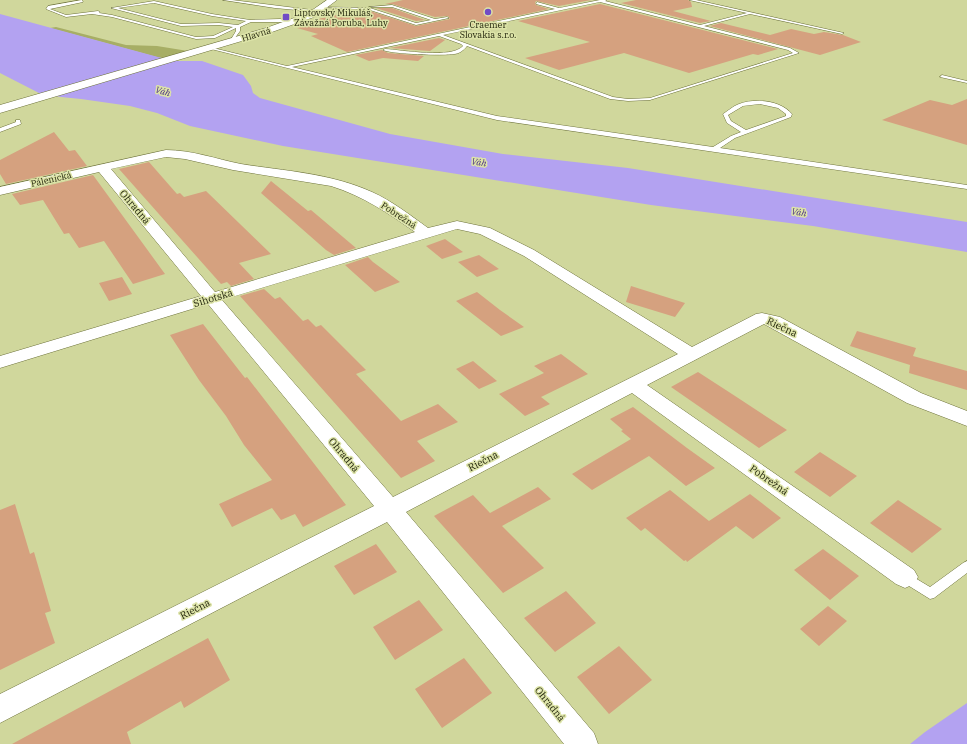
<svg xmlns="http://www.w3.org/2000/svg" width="967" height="744" font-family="'IBM Plex Serif',serif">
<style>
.green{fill:#a7ae65}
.water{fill:#b3a2f1}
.building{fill:#d5a17f}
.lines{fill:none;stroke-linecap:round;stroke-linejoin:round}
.service-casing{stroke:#6d723b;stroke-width:1}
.minor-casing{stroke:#6d723b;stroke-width:1}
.tertiary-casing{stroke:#6d723b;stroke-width:1}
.service{fill:#fff;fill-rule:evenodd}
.minor{fill:#fff;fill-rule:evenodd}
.tertiary{fill:#fff;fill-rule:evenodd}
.poi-dot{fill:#714cc5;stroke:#dde4a8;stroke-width:1.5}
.labels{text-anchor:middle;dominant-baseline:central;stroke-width:3;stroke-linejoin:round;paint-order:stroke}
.far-poi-label{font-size:9px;fill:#1f2109;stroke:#dde4a8;text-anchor:start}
.far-street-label{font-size:9px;fill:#1f2109;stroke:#dde4a8}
.far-water-label{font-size:9px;font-style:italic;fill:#482b84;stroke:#dde4a8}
.street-label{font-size:10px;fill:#1f2109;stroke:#dde4a8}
</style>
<rect width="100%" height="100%" fill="#d0d79c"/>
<path class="green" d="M56,27L126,45L157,46L188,51L164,59L50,28Z"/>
<path class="water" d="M0,14L158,57L175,61H202L243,75L251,86L253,93L260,98L390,134L503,154L628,168L967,222V252L813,226L651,205L283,146L190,126L157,113L130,106L81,99L61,97L39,93L0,73Z
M967,703V744H910L925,732Z"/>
<path class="building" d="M403,0H591L559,6L536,1L535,3L536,5L549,9L347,52L311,36L318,34L297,28L319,22L313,20L356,11H370L416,26L450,19L448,16L435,17L392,4H385Z
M636,0H688L691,2L692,7L673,11L711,21L700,23L621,3Z
M600,4L778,49L758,55L753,54L689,73L624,53L559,70L525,58L590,42L518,21Z
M376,8H392L425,20L416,21Z
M721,23L770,35L791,29L814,34L824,32L843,35L861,42L820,55L710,26Z
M439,38L445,40L430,51L390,48Z
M382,50L388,53L424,56L418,61L383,58L369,61L355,55Z
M967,99V145L882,120L930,100L952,105Z
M54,132L69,151L75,150L87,166L6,184L0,174V160Z
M149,162L177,194L180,193L184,197L206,191L271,254L239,263L254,279L231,286L227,282L221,284L119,169Z
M93,175L165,274L133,284L104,241L79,248L69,233L64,234L43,200L20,205L12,194Z
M271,181L308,211L311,210L356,248L334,255L326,250L261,193Z
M445,239L463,252L442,259L426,246Z
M479,255L499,269L477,277L458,262Z
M368,257L373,262L400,282L375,292L345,265Z
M122,277L132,294L109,301L99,283Z
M631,286L685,303L675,317L626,302Z
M264,289L275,299L280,297L303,321L308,319L316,327L321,325L366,370L356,374L401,421L438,404L458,422L417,441L435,461L401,478L240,296Z
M477,292L500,310L524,327L501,336L456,301Z
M203,324L245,378L247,377L346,505L303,527L295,514L281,520L272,508L232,527L219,504L272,480L244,445L226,416L199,380L170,335Z
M857,331L916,348L913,356L967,371V390L909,373L910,365L850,346Z
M561,354L588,374L541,397L550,404L525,416L499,394L544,373L534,366Z
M473,361L497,381L479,389L456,369Z
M698,372L732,394L787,430L759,448L671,387Z
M633,407L687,448L715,468L686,486L649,456L592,490L572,474L631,439L621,431L623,430L610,419Z
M820,452L857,476L830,497L794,472Z
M538,487L551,499L502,526L544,568L503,593L434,516L473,495L490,513Z
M670,490L709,521L750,494L781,518L753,539L736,526L687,562L686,560L684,561L645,528L641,531L626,518Z
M898,500L942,529L912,553L870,523Z
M15,504L30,554L34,552L51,611L45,613L55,643L0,670V510Z
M376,544L397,572L354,595L334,566Z
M823,549L859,576L830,600L794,570Z
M566,591L596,623L555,652L524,618Z
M419,600L443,630L395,660L373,627Z
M828,606L847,621L819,646L800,629Z
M208,638L230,680L184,708L181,701L127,732L131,744H12Z
M619,646L652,680L609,714L577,677Z
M464,658L492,693L442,728L415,689Z"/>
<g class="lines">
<g class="service-casing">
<path id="service" d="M82,0L83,2L50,9L66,15L98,11L100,12L99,13L112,15L196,37L213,36L233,27L219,25L181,26L111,8L154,1L212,14L250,20L280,19L295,22H251L240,27V31L232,42L230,41L236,31V28L215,38L196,39L112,17L92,14L66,17L46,9L48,6ZM154,3L212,16L246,21L238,25L219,23L181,24L118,8Z
M223,0H232L320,11L318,12L275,8Z
M600,0H607L605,1L700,25L747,13L689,0H696L844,33L842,34L750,14L704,26L790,48L799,53L650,100L628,101L610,99L467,46C464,50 459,54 454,54C443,56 391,54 383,50L385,49C402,50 452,59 463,46L461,44L439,36L292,67L497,116L713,147L731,136L741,132L727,123L723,114C728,111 733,106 739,104C755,98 780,100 792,114L791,117L735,138L720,148L967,185V189L497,120L207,48L209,47L287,66L555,9L536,4L537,2L559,8ZM600,2L788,50L793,53L650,98L628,99L613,97L443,35ZM760,104L778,108L786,114V116L746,130L731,121L728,115L743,106Z
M392,5L435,19L447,17L449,18L416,25L370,10L321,7L370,8L416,23L431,20L392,7H369Z
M942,75L967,81V83L940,77Z
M16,120H20L21,124L0,132V128L16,122Z
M967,561V573L934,598L930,599L901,581L899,577L901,573L905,572L930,587L963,563Z"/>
</g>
<g class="minor-casing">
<path id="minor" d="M166,150C192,150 216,159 241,164C285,171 330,173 372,192C392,201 410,215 428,228L457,221L490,228L534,250L692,347L756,314L762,313L780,317L921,393L967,411V426L907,403L764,324L647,385L914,570L918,577L914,584L905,588L896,584L632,393L406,512L594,733L598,744H564L387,522L0,723V694L374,506L208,304L0,368V356L201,296L99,172L0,195V187ZM166,157L185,159L233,170L331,186C363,196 388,213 415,232L215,292L111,169ZM457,229L480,234L524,256L678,354L393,497L222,300Z"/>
</g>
<g class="tertiary-casing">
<path id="tertiary" d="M327,0H337L314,17L272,32L0,113V105L266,28L308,13Z"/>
</g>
<use href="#service" class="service"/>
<use href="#minor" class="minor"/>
<use href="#tertiary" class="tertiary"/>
</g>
<g class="poi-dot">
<circle cx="488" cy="12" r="4"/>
<rect x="282" y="13" width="8" height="8" rx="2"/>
</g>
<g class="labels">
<g class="far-poi-label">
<text x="294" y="12">Liptovský Mikuláš,<tspan x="294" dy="10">Závažná Poruba, Luhy</tspan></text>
<text x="488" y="24" text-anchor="middle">Craemer<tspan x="488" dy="10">Slovakia s.r.o.</tspan></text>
</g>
<g class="far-street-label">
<text transform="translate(256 34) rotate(-17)">Hlavná</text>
<text transform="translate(51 179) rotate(-13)">Pálenická</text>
<text transform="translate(399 215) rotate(33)">Pobrežná</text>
</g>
<g class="far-water-label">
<text transform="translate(163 91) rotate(16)">Váh</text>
<text transform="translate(479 162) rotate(9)">Váh</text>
<text transform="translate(799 212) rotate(9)">Váh</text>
</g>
<g class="street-label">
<text transform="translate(135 207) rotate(50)">Ohradná</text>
<text transform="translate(213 298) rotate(-17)">Sihotská</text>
<text transform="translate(782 327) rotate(25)">Riečna</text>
<text transform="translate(344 455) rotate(50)">Ohradná</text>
<text transform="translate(483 461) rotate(-27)">Riečna</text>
<text transform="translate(769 480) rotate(35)">Pobrežná</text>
<text transform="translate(195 609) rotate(-27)">Riečna</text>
<text transform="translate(550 704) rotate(51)">Ohradná</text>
</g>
</g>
</svg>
